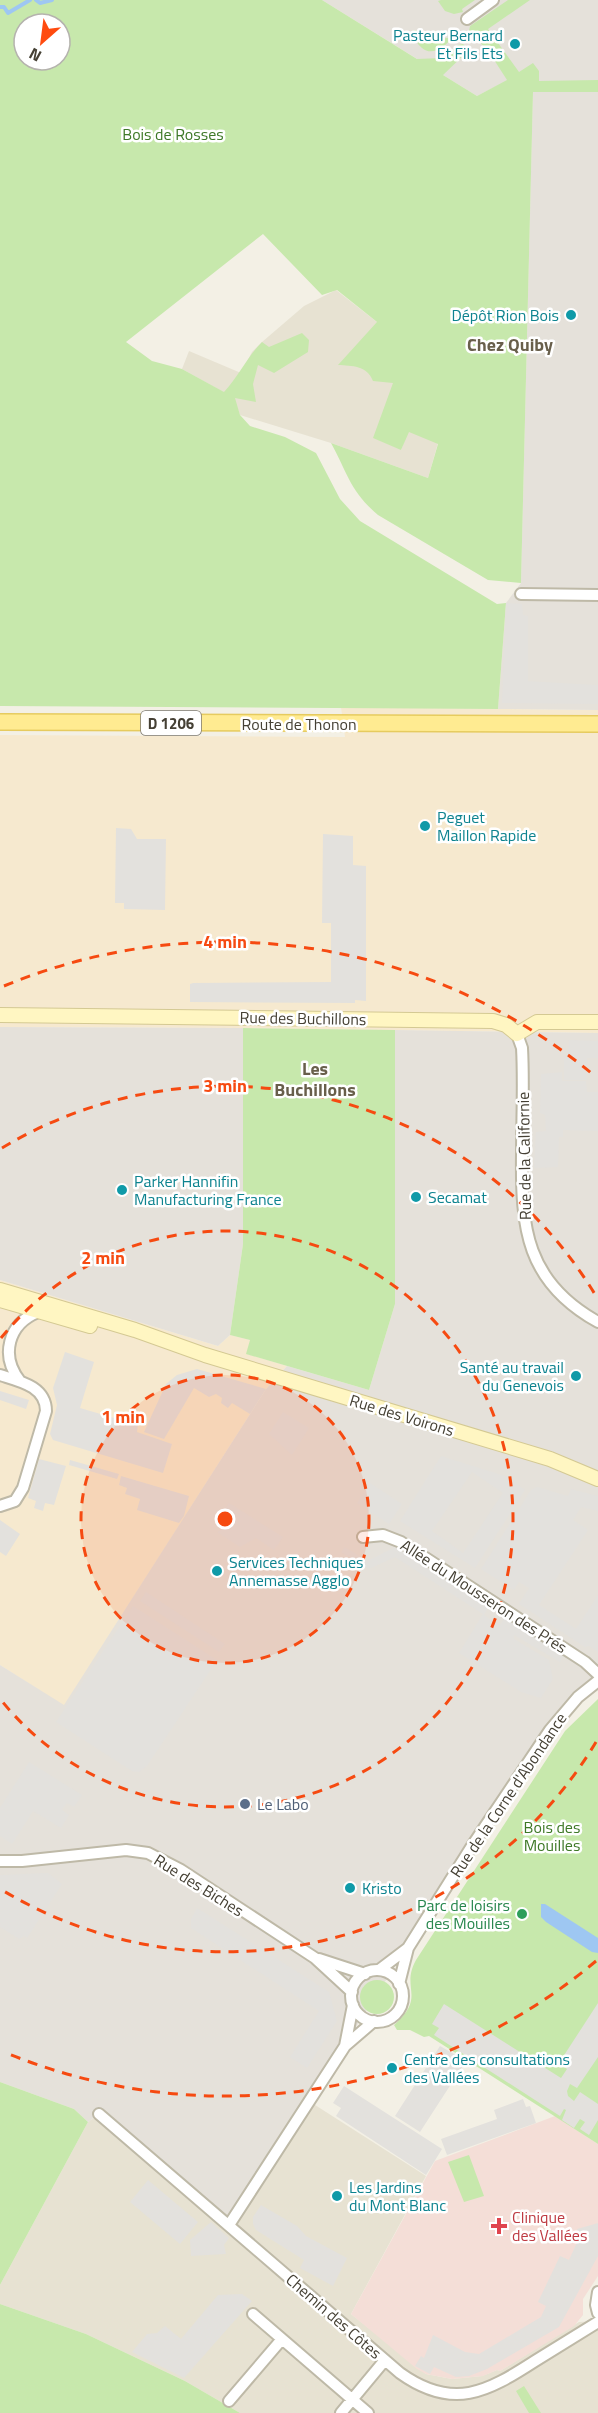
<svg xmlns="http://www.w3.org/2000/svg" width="598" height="2413" font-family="'Titillium Web',sans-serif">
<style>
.residential{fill:#e7e2d2}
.commercial{fill:#f6e9cf}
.industrial{fill:#e5e1da}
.medical{fill:#f4ded7}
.green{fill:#c7e8ac;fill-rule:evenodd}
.parking{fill:#e3e1dd;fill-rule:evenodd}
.water{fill:#9ec7f2}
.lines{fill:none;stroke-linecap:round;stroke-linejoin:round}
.stream{stroke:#9ec7f2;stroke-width:4}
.street-casing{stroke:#beb9a7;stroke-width:14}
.secondary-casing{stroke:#d4c993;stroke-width:16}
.primary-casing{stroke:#e6cb5f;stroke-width:18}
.street{stroke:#fff;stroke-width:10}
.secondary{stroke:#fff6c2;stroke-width:14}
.primary{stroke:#ffeb91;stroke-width:15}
.ring{fill:none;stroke:#f64a11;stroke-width:3;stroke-dasharray:10 8}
.culture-dot{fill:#0f9aa8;stroke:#fff;stroke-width:2}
.service-dot{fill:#5c6f8a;stroke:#fff;stroke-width:2}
.leisure-dot{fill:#2e9e5b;stroke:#fff;stroke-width:2}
.health-dot{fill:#e0444e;stroke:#fff;stroke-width:2}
.labels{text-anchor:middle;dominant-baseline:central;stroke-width:5;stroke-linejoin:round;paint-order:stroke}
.shield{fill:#fff;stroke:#7d7971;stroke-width:1.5}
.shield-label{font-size:15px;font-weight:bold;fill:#454034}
.culture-label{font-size:16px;fill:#0d838f;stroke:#fff;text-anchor:start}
.park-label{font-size:16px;fill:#3d7826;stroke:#fff}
.street-label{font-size:16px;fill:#454034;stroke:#fff}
.service-label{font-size:16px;fill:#4e5e75;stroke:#fff;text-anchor:start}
.leisure-label{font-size:16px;fill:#27864d;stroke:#fff;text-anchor:end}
.health-label{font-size:16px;fill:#be3a42;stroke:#fff;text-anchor:start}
.neighbourhood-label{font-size:18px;font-weight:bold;fill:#685f4b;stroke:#fff}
.centre{fill:#f64a11;stroke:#fff;stroke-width:3}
.ring-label{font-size:18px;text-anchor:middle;font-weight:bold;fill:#f64a11;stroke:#fff;stroke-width:5;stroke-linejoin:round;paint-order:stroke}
</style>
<rect width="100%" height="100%" fill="#f3f0e5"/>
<path class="residential" d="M336,290L382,326L401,349V450L408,431L438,443L428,478L331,443L240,415L234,398L182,369L189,351L241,373L252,352L262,342L304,306Z
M301,2096L426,2176L351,2314L426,2374L452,2379L482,2376L497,2370L500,2371L579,2322L598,2321V2413H240L185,2381L86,2334L0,2304V2285L88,2122L99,2114Z"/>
<path class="commercial" d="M341,707L598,710V1033L243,1028L0,1027V735L345,737Z
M0,1280L218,1346L230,1335L250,1340L247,1354L287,1366L266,1389L64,1706L0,1665Z"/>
<path class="industrial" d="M322,0H598V710L498,709L506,603L521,583L533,91L524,72L477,96Z
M0,1027L243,1028V1244L230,1335L218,1346L0,1280Z
M395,1030L598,1033V1681L578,1697L472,1846L229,2225L99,2114L88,2122L74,2109L0,2082V1665L64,1705L266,1389L287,1366L369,1390L395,1304Z"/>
<path class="medical" d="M555,2116L598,2144V2276L583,2299V2315L574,2326L500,2371L497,2370L483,2376L452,2379L426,2374L417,2369L351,2314L435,2161Z"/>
<path class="green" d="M0,0H322L417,59L442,58L458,45L463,44L466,47L467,52L443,75L477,96L507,80L489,52L469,31L470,26L508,0H530L488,29L519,72L533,63L539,71V81L598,80V92H533L521,583L488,580L378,515C350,491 348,474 331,443L428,478L438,444L409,432L401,450L373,438L393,383L373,381C367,365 352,366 338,365L377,322L337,290L322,295L263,234L126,342L152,361L182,369L224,392C239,376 247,357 262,342L269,347L302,333L309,340L308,352L274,373L258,365L253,384L256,402L235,398L240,415L250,426L285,437L316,453L340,499L360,521L497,604L506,603L498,709L0,706ZM24,24H60V60H24Z
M441,0H475L462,9L463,12L454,14L445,11L438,1Z
M415,30L436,40L452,37C447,46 432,57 422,48C417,44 414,38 411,32Z
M243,1028L395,1030V1304L369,1390L246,1354L250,1340L230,1335L243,1244Z
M598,1699V2144L429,2036L424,2037L410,2030H397L394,2025C427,1996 400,1989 416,1960L565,1731Z
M360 1997a17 17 0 1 1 34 0a17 17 0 1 1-34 0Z
M0,2082L74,2109L88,2122L0,2285Z
M469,2155L484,2196L464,2202L448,2162Z
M0,2304L86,2334L185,2381L240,2413H0Z
M524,2386L541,2413H529L516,2391Z"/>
<path class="parking" d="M506,603L522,604L523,615L528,616V681L598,685V704L502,703Z
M116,828L131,829L137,839H166L165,910L124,909V903H115Z
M323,834L353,836V865L366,866V1001L355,1000V1003L190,1002V984L193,983L331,982V923H322Z
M569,1040L598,1041V1058H587V1080H564V1058L568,1055Z
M562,1072V1081H586L587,1092H598V1131L563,1130V1137H559L558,1167L534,1168L536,1132L546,1131L545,1115L540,1113L541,1074Z
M65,1352L94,1362L80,1408L138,1425L137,1432L172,1444L163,1473L53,1440L50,1434L57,1405L53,1388Z
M197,1369L266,1389L250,1414L232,1403L228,1408L221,1403L222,1398L216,1394L209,1397L194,1388L164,1439L144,1432L166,1384L177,1375Z
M0,1391L29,1400L26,1409L0,1400Z
M283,1412L309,1428L292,1455L269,1434Z
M441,1456L505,1476L525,1490L475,1568L400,1521ZM472,1472L503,1493L463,1553L432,1531Z
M39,1459L66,1466L54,1505L45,1503L43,1511L34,1508L36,1501L28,1498Z
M70,1460L119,1474L117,1479L69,1465Z
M121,1476L189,1496L184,1516L179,1523L137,1510L140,1499L125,1494L127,1488L119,1485Z
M370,1483L402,1504L389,1524L357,1503Z
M537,1487L568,1496L571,1489L598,1496V1511L581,1507L573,1520L588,1530L539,1605L576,1629L598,1595V1652L589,1646L585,1647L519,1604L529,1588L519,1582L514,1590L481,1569L531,1490Z
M229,1503L283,1537L274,1550L256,1538L240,1547L217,1532L234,1524L221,1515Z
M0,1520L20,1534L6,1556L0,1552Z
M345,1547L367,1561L395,1547L488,1607L484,1615L491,1620L500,1625L505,1617L565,1655L560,1662L514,1635V1639L549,1660L553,1679L541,1698L521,1692L459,1653L483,1614L395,1557L369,1569L341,1552Z
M146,1592L225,1644L219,1652L140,1601Z
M133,1606L217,1660L147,1766L139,1772L132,1771L56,1722Z
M29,1762L82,1795L74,1807L67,1803L62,1810L69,1815L61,1828L33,1811L12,1844L0,1836V1808Z
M48,1873L62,1884L27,1938L24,1936L19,1939L0,1927V1875Z
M197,1908L329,1992L337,2021L307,2068L290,2057L319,2011L191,1928V1919Z
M598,2003V2057L577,2088L570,2084L567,2091L568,2096L574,2101L580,2092L598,2104V2120L589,2135L580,2129L585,2122L580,2119L574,2128L562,2120L566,2110L564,2109L560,2116L535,2100L434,2035L439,2028L432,2024L444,2004L561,2078L567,2069L559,2063Z
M440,2046L466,2061L420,2132L395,2116Z
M344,2086L442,2149L426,2175L336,2116L341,2108L333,2103Z
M523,2099L526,2107L530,2106L536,2123L447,2155L441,2139L497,2119L494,2110Z
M148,2180L198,2222L180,2244L130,2202Z
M261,2205L297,2226L306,2236L347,2258L333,2286L300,2268L304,2260L256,2230L253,2224V2217Z
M211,2222L229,2238L224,2245L226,2254L191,2256L190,2240Z
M598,2223V2256L559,2327L487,2369L469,2376L456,2377L434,2367L430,2374L415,2366L421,2356L424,2358L433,2335L465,2352L479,2354L541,2317L546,2306L538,2302L560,2256L569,2260L579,2238L577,2229Z
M242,2294L252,2301L184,2378L132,2352L147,2334L157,2333L165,2326L181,2339L218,2295Z"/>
<path class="water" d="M541,1904H545L598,1938V1953L592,1952L546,1922L541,1917Z"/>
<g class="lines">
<path class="stream" d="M36,0L40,3L52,0
M0,7H4L8,13L30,0"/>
<g class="street-casing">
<path id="street" d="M467,19L493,0
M521,594L598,595
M517,1034L522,1048C524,1083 522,1118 522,1154C521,1228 526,1282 598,1322
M0,1375C19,1381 46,1386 46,1411L23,1488L15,1501L0,1506
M20,1381C0,1356 8,1324 38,1312
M363,1537L383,1535L401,1542L585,1662L598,1674
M0,1861H22L126,1850L148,1853L181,1870L315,1958L352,1992
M319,1959L365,1974
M379,1970L408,1948L472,1846L550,1730L578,1697L598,1681
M351 1996a26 26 0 1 1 52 0a26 26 0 1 1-52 0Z
M399,1984L408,1948
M345,2046L353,2005
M99,2114L400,2373C453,2411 487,2392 535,2361C556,2348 577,2335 598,2322
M229,2225L345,2046L374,2021
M598,2292L596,2305L598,2313
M253,2314L368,2413
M229,2401L282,2339
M341,2413L385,2360"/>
</g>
<g class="secondary-casing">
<path id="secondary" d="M0,1015L493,1021L506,1025L517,1034L537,1022H598
M0,1290L135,1330L205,1355L550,1459L598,1479
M0,1300L90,1326"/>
</g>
<g class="primary-casing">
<path id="primary" d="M0,722L598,724"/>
</g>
<use href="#street" class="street"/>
<use href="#secondary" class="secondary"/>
<use href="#primary" class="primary"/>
</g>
<circle cx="225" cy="1519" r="144" fill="#f64a11" fill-opacity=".12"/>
<g class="ring">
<circle cx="225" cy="1519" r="144"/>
<path d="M1 1338A288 288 0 1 1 1 1700"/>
<path d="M596 1742A433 433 0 0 1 2 1890M2 1148A433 433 0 0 1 596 1296"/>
<path d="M596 1961A577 577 0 0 1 4 2052M4 986A577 577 0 0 1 596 1077"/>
</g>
<g class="culture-dot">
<circle cx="515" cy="44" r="6"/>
<circle cx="571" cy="315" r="6"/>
<circle cx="425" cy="826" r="6"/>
<circle cx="122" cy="1190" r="6"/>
<circle cx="416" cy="1197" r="6"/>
<circle cx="576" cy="1376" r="6"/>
<circle cx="217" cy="1571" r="6"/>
<circle cx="350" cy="1888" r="6"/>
<circle cx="392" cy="2068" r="6"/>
<circle cx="337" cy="2196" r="6"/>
</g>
<circle class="service-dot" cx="245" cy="1804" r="6"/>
<circle class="leisure-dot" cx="522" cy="1914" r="6"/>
<path class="health-dot" d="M496 2217h6v6h6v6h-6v6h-6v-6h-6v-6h6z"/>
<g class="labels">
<rect class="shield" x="141" y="711" width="60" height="24" rx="4.5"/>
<g class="shield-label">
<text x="171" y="723">D 1206</text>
</g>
<g class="culture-label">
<text x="503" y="35" text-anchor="end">Pasteur Bernard<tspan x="503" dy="18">Et Fils Ets</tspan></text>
<text x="559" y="315" text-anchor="end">Dépôt Rion Bois</text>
<text x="437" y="817">Peguet<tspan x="437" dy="18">Maillon Rapide</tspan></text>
<text x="134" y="1181">Parker Hannifin<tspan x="134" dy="18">Manufacturing France</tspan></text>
<text x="428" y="1197">Secamat</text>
<text x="564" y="1367" text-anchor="end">Santé au travail<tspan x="564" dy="18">du Genevois</tspan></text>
<text x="229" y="1562">Services Techniques<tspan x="229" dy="18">Annemasse Agglo</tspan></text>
<text x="362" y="1888">Kristo</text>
<text x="404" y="2059">Centre des consultations<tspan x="404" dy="18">des Vallées</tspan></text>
<text x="349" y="2187">Les Jardins<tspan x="349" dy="18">du Mont Blanc</tspan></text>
</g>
<g class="park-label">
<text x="173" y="134">Bois de Rosses</text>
<text x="552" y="1827">Bois des<tspan x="552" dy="18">Mouilles</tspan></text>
</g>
<g class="street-label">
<text x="299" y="724">Route de Thonon</text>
<text transform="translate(303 1018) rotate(1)">Rue des Buchillons</text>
<text transform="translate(524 1156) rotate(-91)">Rue de la Californie</text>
<text transform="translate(402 1415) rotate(17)">Rue des Voirons</text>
<text transform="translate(484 1596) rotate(33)">Allée du Mousseron des Prés</text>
<text transform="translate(508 1795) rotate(-56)">Rue de la Corne d'Abondance</text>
<text transform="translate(199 1885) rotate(32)">Rue des Biches</text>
<text transform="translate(334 2316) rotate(41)">Chemin des Côtes</text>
</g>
<g class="service-label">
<text x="257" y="1804">Le Labo</text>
</g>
<g class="leisure-label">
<text x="510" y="1905">Parc de loisirs<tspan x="510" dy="18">des Mouilles</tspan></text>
</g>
<g class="health-label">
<text x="512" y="2217">Clinique<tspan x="512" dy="18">des Vallées</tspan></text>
</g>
<g class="neighbourhood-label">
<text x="510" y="344">Chez Quiby</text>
<text x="315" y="1068">Les<tspan x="315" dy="21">Buchillons</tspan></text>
</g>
</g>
<circle cx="225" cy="1519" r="9" class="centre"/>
<g class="ring-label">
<text x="225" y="948">4 min</text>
<text x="225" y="1092">3 min</text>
<text x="103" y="1264">2 min</text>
<text x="123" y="1423">1 min</text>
</g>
<g transform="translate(42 42) rotate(208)"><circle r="28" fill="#ffffff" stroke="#b5b3ae" stroke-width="1.5"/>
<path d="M0-4.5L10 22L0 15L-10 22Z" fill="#ff4b0f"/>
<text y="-9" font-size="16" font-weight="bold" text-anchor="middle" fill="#454034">N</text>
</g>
</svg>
